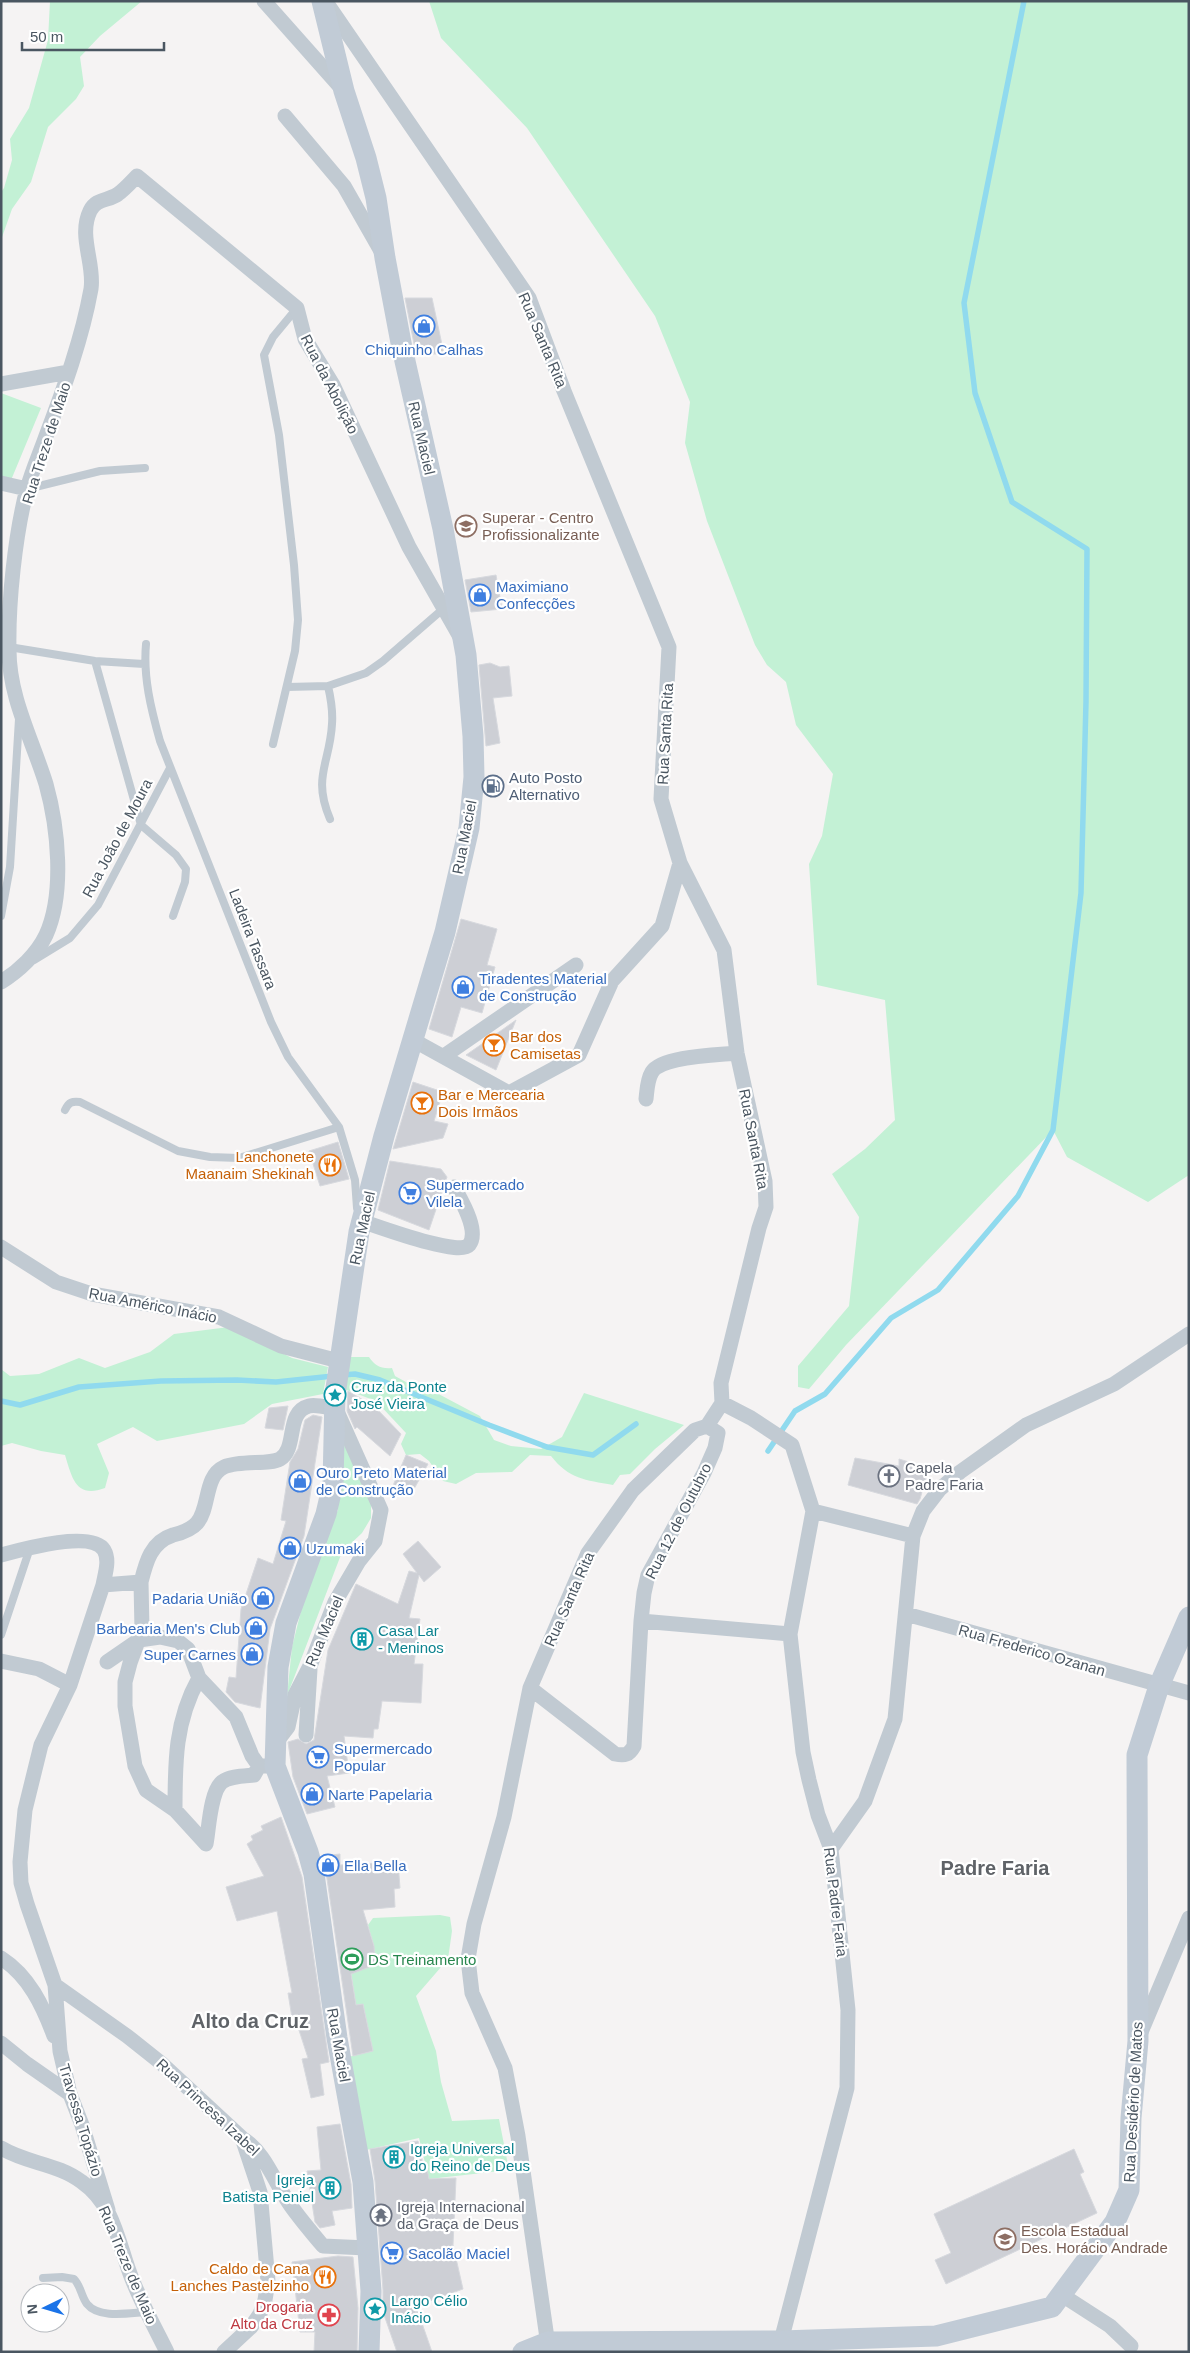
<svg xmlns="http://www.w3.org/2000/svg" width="1190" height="2353" font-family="Helvetica,sans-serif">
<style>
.green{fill:#c3f1d5}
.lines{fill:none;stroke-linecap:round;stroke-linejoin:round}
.stream{stroke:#90daee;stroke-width:5.5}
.building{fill:#cdcfd5;stroke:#d7d9de}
.lane{stroke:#c1cad2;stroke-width:8}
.street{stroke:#c1cad2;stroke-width:15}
.secondary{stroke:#c1cbd6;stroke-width:21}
.labels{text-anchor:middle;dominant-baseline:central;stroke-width:4.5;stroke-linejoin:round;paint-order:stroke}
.street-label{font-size:15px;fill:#4a5661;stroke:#fff}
.shop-label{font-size:15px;fill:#366cbe;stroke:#fff;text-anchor:start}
.education-label{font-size:15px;fill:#785e54;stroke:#fff;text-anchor:start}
.service-label{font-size:15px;fill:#4e5e75;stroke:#fff;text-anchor:start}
.food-label{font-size:15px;fill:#c56008;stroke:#fff;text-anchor:start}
.culture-label{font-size:15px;fill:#0d838f;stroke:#fff;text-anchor:start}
.worship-label{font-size:15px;fill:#5b616d;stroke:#fff;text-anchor:start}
.leisure-label{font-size:15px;fill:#27864d;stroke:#fff;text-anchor:start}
.health-label{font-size:15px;fill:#be3a42;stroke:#fff;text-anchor:end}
.district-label{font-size:20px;font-weight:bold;fill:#5f6368;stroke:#fff}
</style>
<rect width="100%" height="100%" fill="#f5f3f3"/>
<path class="green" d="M50,1H142L100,36L80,57L84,86L76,99L48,127L31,182L12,209L1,240V192L4,188L12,160L10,139L29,108L48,40Z
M429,1H1189V1175L1148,1202L1067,1157L1053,1130L846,1345L809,1389L798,1387V1366L849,1306L859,1217L832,1174L865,1149L895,1120L885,1000L817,985L809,864L822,836L833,774L796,725L786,682L767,665L755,645L707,521L685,443L690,402L655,316L527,128L441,38Z
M1,393L41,408L9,485L1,483Z
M229,1327L292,1358L328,1367L323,1394L272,1404L244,1424L157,1441L133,1427L97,1444L109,1473L105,1488C76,1499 72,1478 65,1455L41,1451L12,1443L1,1446V1369L10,1376L39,1374L79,1358L105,1368L150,1352L174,1334Z
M349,1357H369C375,1366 381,1369 392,1368L395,1376L415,1387L431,1390L480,1416L494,1440L511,1446L541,1449L562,1437L584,1393L684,1425L655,1449L630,1474L620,1475L613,1485C585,1480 569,1479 551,1456L530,1455L512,1472L476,1473L456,1484L443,1481L429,1461L420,1454L406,1455L401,1444L406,1433L376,1401L344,1389Z
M340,1420L371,1489V1518L362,1533L342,1552L287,1696L292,1647L307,1587L320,1548L338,1510Z
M440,1915L450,1917L452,1931L448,1959L416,1996L436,2051L441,2082L452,2121L499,2119L509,2170L429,2179L419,2138L366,2150L348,2057L373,2051L363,2004L356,2005L351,1972L374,1946L368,1925L373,1918Z"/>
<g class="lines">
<path class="stream" d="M342,1375L355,1374L380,1380L489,1425L547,1447L593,1455L636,1424
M1,1401L20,1405L79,1387L161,1381L237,1380L276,1382L333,1376
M768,1451L795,1411L825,1394L891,1318L938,1290L1018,1196L1053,1130L1081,893L1086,702L1087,549L1012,502L975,393L964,303L1024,1"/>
</g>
<path class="building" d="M405,298H432L444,354H416Z
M496,575L502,609L471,612L465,580Z
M490,663L500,667L509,666L512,696L493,698L500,743L486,746L479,665Z
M461,919L497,929L487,965L495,967L482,1013L461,1007L452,1037L429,1029Z
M516,1020L496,1070L466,1055L492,1037Z
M413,1082L443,1092L434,1121L448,1124L443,1138L393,1149Z
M338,1142L349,1179L320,1186L309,1151Z
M390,1161L441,1169L447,1177L429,1230L378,1210Z
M348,1391L375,1407L401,1434L390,1456L357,1427L355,1429L347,1411Z
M288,1406L283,1430L265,1428L269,1408Z
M313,1415L322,1417L304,1536L270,1629L260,1708L251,1706L235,1702L226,1692L229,1677L236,1678L241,1609L258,1558L273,1564L286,1521L281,1520L290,1462L298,1449L305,1420Z
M406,1455L428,1464L410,1496L392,1488Z
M855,1458L899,1466V1459L929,1468L920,1499L917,1504L848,1485Z
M418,1541L441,1567L424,1582L419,1575L409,1618L420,1619L414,1664H423L421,1703L382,1701L378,1729H374L373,1738L344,1736L349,1773L327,1776L335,1807L307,1814L293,1777L288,1742L298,1739L306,1744L314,1740L328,1650L356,1584L398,1604L409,1571L417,1573L403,1554Z
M281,1817L302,1877L329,2062L320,2064L324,2095L311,2098L302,2059L308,2058L297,2024H293L288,1993H292L277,1911L237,1921L226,1887L264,1876L247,1844L253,1840L251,1836L263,1830L261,1826Z
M340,1854V1865L398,1862L400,1888L394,1889L395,1907L363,1910L374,1946L375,1965L351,1974L356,2005L363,2004L373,2051L353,2056L326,1872L322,1856Z
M340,2124L351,2184L352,2208L332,2211L335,2225L320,2228L315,2222L307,2171L321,2170L317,2127Z
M418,2141L423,2164H426L429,2179L456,2178L453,2245L463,2289L416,2306L432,2352H397L383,2312V2290L375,2181L370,2149Z
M1074,2149L1084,2172L1080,2174L1097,2213L946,2284L935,2260L951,2253L934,2214Z
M338,2256L353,2257L358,2308L357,2352H314L315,2332H300L292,2262Z"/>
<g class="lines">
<path class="lane" d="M27,489L100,471L145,468
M146,644C143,677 151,709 160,741L271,1022L288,1057L339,1127L355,1180L357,1208
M9,647L95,661L144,664
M95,661L141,825L176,855L186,869L185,882L173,916
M328,686L366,673L383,661L443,609
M287,687L328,686C331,699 333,711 332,724C330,763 312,777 330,819
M273,744L295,651L298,620L294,565L279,435L264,355L273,337L297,308
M1,916L10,867L19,719
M34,960L70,938L98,905L170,768
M65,1110C69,1102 72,1101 80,1102L178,1151L210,1157L239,1158L339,1127
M1,1635L30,1548
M43,2278L62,2277L74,2279C81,2286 81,2296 87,2304C99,2319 129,2313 147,2312"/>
<path class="street" d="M264,1L343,90
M326,2L529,298L564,391L669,647L661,799L680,863L724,950L737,1053L765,1181L766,1207L759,1228L721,1383L722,1403L707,1426L695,1430L633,1490L588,1553L530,1688L504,1817L474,1924L468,1959L472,1993L505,2068L518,2136L549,2352
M285,116L344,186L381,251
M1,384L69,372
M1,483L27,489
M1,982C19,971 37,954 46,935C65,893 58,827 46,784C32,739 9,697 9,650C8,603 15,535 27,489C32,471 40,453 46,436C64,388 82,339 91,289C95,264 78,236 90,211C96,198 109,201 118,194C125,189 131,182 137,176L297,308L305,339L333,385L409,547L459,635
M413,1040L509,1093L579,1055L612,981L662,926L680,863
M444,1056L576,965
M646,1099C647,1091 647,1080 652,1072C662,1056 718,1055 737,1053
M361,1221C377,1226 459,1257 469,1245C480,1231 461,1200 454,1187
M1,1247L56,1282L92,1294L219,1317L281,1346L339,1361
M722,1403L751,1418L792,1445L813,1511L790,1634L803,1752L809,1780L818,1815L831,1849L848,2010L847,2088L781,2341L782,2352
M707,1426L718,1433L715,1448L704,1473L648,1575L644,1593L641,1621L790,1634
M813,1511L913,1536
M1,1555C20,1550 91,1530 104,1550C110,1560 105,1574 103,1585
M141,1582L142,1630L130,1663L125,1682V1706L135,1766L146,1790L175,1810L206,1844
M906,1614L1189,1693
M1,1661L39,1669L70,1685
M107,1662L139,1640L160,1637L178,1641L188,1649L199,1678L236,1717L252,1756L259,1766H275
M530,1688L615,1754C625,1756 629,1755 634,1746L641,1621
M306,1735L310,1669
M175,1810C175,1762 175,1721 199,1678
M206,1844C209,1829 210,1792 222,1782C230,1776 244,1776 254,1775L259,1766
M831,1849L865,1801L895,1719L913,1536L923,1511L940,1489L960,1472L1026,1425L1114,1384L1189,1334
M1,1958C29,1976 43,2006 54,2036
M55,1985L127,2036L161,2063L242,2138C266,2153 275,2184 291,2206C301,2220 312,2233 323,2246L367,2248
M1141,2032L1189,1918
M1,2043L27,2064L70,2094
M1,2148C27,2164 57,2163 82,2182C115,2205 118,2244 132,2279C142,2304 155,2328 167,2352
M108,2210L82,2125L70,2094L60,2051L55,1985L27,1904L21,1883L20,1862L25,1810L41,1745L70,1685L103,1585L141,1582C146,1562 151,1542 173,1535C181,1533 191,1530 197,1523C210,1508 204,1476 224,1467C240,1460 270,1465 280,1459C298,1448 285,1412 309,1406C317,1404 328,1408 336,1409L381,1510L375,1541L359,1561L335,1602L310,1666L295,1695L288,1727L275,1744
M1062,2295L1110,2326L1131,2346
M224,2352L251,2327L260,2314L265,2300L268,2281L260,2192L242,2138"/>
<path class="secondary" d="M322,1L344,91L366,158L376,198L385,258L402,348L443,529L466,655L473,736L474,777L469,828L445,932L384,1136L359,1232L335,1395L333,1484L326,1514L286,1623L278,1667L275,1766L308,1852L314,1874L337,2038L363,2182L371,2291L369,2352
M523,2352L548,2342L781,2341L936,2336L1052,2307L1115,2222L1129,2190L1131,2118L1138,2041L1137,1755L1159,1686L1189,1617"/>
</g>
<defs>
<g id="shop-ring" transform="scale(1.125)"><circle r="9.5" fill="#fff" stroke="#3f7fe0" stroke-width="1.5"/><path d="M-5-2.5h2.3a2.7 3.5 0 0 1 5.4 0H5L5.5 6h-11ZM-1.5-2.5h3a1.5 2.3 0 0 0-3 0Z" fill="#3f7fe0"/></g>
<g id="university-ring" transform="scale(1.125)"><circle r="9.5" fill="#fff" stroke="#8d6e63" stroke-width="1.5"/><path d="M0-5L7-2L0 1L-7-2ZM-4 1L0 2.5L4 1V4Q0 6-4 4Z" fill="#8d6e63"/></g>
<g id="fuel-ring" transform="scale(1.125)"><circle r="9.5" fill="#fff" stroke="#5c6f8a" stroke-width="1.5"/><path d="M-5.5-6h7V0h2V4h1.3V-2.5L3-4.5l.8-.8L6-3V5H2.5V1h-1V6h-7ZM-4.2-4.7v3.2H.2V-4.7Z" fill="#5c6f8a"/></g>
<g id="bar-ring" transform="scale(1.125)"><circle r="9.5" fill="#fff" stroke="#e8710a" stroke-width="1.5"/><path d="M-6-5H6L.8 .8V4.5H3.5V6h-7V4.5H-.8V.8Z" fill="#e8710a"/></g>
<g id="restaurant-ring" transform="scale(1.125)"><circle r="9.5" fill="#fff" stroke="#e8710a" stroke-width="1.5"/><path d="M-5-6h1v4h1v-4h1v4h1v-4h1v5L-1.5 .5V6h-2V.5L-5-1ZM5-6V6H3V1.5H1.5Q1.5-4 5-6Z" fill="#e8710a"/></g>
<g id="supermarket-ring" transform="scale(1.125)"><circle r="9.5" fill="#fff" stroke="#3f7fe0" stroke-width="1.5"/><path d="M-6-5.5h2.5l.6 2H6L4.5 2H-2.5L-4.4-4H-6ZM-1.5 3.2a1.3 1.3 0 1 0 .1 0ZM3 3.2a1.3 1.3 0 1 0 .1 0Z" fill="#3f7fe0"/></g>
<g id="sight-ring" transform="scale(1.125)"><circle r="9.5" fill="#fff" stroke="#0f9aa8" stroke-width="1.5"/><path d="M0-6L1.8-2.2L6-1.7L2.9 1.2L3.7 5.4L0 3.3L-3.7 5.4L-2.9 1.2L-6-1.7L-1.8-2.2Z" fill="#0f9aa8"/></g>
<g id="church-ring" transform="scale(1.125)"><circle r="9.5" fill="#fff" stroke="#6b7280" stroke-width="1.5"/><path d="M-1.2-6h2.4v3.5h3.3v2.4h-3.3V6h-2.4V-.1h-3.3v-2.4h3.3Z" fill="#6b7280"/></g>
<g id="building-ring" transform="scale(1.125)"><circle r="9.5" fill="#fff" stroke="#0f9aa8" stroke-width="1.5"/><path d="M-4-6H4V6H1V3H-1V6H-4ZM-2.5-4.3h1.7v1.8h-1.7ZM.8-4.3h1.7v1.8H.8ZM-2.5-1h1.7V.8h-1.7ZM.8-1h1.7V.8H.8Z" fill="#0f9aa8"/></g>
<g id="stadium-ring" transform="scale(1.125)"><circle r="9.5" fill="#fff" stroke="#2e9e5b" stroke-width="1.5"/><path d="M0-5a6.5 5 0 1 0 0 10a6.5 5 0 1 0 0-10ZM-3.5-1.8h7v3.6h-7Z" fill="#2e9e5b"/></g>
<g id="temple-ring" transform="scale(1.125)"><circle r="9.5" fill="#fff" stroke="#6b7280" stroke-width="1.5"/><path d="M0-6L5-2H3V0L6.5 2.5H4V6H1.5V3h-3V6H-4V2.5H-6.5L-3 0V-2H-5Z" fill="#6b7280"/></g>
<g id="school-ring" transform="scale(1.125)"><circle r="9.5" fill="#fff" stroke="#8d6e63" stroke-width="1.5"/><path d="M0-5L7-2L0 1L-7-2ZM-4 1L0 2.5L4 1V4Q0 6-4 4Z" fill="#8d6e63"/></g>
<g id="pharmacy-ring" transform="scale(1.125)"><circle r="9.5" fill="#fff" stroke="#e0444e" stroke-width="1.5"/><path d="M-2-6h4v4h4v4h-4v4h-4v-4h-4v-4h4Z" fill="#e0444e"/></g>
</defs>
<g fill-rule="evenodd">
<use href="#shop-ring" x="424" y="326"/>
<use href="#university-ring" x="466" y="526"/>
<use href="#shop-ring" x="480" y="595"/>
<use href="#fuel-ring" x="493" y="786"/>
<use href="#shop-ring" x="463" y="987"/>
<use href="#bar-ring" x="494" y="1045"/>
<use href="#bar-ring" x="422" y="1103"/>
<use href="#restaurant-ring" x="330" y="1165"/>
<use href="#supermarket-ring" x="410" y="1193"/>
<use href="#sight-ring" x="335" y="1395"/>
<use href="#church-ring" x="889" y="1476"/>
<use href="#shop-ring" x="300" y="1481"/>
<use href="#shop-ring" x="290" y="1548"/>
<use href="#shop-ring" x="263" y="1598"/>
<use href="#shop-ring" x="256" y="1628"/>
<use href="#building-ring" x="362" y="1639"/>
<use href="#shop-ring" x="252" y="1654"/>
<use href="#supermarket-ring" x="318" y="1757"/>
<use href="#shop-ring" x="312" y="1794"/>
<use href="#shop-ring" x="328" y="1865"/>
<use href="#stadium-ring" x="352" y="1959"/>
<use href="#building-ring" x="394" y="2157"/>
<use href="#building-ring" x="330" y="2188"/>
<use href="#temple-ring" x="381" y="2215"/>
<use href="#school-ring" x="1005" y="2239"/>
<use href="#supermarket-ring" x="392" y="2253"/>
<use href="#restaurant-ring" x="325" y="2277"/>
<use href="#sight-ring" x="375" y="2309"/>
<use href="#pharmacy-ring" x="329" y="2315"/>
</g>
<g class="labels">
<g class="street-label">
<text transform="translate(543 340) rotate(67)">Rua Santa Rita</text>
<text transform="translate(330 384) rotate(63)">Rua da Abolição</text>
<text transform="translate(422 438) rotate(77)">Rua Maciel</text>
<text transform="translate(46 443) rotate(-72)">Rua Treze de Maio</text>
<text transform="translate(665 734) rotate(-87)">Rua Santa Rita</text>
<text transform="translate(464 837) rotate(-79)">Rua Maciel</text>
<text transform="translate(117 838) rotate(-62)">Rua João de Moura</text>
<text transform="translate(253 939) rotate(69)">Ladeira Tassara</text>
<text transform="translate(754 1139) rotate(79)">Rua Santa Rita</text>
<text transform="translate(362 1228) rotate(-78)">Rua Maciel</text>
<text transform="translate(153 1305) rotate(11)">Rua Américo Inácio</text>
<text transform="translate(678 1521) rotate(-63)">Rua 12 de Outubro</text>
<text transform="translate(569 1599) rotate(-66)">Rua Santa Rita</text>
<text transform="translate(324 1631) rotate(-67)">Rua Maciel</text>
<text transform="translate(1032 1650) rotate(16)">Rua Frederico Ozanan</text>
<text transform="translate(836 1902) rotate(83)">Rua Padre Faria</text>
<text transform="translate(339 2045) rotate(80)">Rua Maciel</text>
<text transform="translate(1133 2102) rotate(-87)">Rua Desidério de Matos</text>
<text transform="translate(208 2107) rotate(43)">Rua Princesa Izabel</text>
<text transform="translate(81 2120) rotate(73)">Travessa Topázio</text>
<text transform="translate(128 2265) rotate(67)">Rua Treze de Maio</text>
</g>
<g class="shop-label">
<text x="424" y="349" text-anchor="middle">Chiquinho Calhas</text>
<text x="496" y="586">Maximiano<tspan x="496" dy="17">Confecções</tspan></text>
<text x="479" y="978">Tiradentes Material<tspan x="479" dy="17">de Construção</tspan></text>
<text x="426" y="1184">Supermercado<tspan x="426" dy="17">Vilela</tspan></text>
<text x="316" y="1472">Ouro Preto Material<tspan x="316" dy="17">de Construção</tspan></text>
<text x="306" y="1548">Uzumaki</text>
<text x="247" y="1598" text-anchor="end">Padaria União</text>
<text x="240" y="1628" text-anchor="end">Barbearia Men's Club</text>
<text x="236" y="1654" text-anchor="end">Super Carnes</text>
<text x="334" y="1748">Supermercado<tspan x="334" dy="17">Popular</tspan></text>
<text x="328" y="1794">Narte Papelaria</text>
<text x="344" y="1865">Ella Bella</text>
<text x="408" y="2253">Sacolão Maciel</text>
</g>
<g class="education-label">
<text x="482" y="517">Superar - Centro<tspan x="482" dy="17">Profissionalizante</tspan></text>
<text x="1021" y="2230">Escola Estadual<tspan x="1021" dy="17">Des. Horácio Andrade</tspan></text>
</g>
<g class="service-label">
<text x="509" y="777">Auto Posto<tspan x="509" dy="17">Alternativo</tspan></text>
</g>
<g class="food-label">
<text x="510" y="1036">Bar dos<tspan x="510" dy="17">Camisetas</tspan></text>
<text x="438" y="1094">Bar e Mercearia<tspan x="438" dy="17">Dois Irmãos</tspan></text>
<text x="314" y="1156" text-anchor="end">Lanchonete<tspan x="314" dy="17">Maanaim Shekinah</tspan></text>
<text x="309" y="2268" text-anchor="end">Caldo de Cana<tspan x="309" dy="17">Lanches Pastelzinho</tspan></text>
</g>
<g class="culture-label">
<text x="351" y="1386">Cruz da Ponte<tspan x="351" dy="17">José Vieira</tspan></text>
<text x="378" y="1630">Casa Lar<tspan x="378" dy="17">- Meninos</tspan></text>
<text x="410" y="2148">Igreja Universal<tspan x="410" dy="17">do Reino de Deus</tspan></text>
<text x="314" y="2179" text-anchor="end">Igreja<tspan x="314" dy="17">Batista Peniel</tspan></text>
<text x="391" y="2300">Largo Célio<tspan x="391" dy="17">Inácio</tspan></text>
</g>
<g class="worship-label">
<text x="905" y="1467">Capela<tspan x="905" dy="17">Padre Faria</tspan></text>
<text x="397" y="2206">Igreja Internacional<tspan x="397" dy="17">da Graça de Deus</tspan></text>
</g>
<g class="leisure-label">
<text x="368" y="1959">DS Treinamento</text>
</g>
<g class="health-label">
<text x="313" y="2306">Drogaria<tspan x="313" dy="17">Alto da Cruz</tspan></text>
</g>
<g class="district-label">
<text x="995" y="1868">Padre Faria</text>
<text x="250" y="2021">Alto da Cruz</text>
</g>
</g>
<rect width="1190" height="2353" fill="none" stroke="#4a5661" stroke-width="5"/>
<g transform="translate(45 2308) rotate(265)"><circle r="24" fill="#ffffff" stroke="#b7bbc0"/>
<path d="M0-4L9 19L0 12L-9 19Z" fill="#1a73e8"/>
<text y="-8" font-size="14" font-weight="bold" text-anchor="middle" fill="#4a5661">N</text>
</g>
<path d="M22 42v8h142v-8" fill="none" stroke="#4a5661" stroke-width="2.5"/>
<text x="30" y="42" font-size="15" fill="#4a5661" stroke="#ffffff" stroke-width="4" paint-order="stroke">50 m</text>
</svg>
